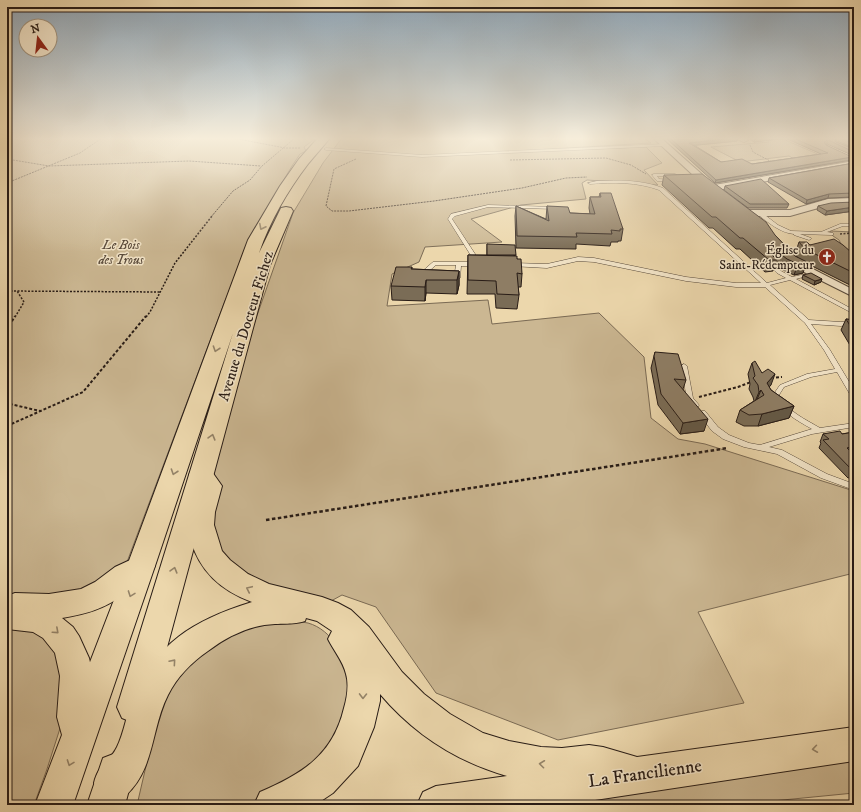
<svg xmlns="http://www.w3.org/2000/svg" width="861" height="812" font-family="'IM FELL DW Pica',serif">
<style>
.green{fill:#cbb792;stroke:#7a6a54}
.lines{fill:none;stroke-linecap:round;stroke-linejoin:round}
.service-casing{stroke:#594b3c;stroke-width:1}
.minor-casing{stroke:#594b3c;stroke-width:2}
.primary-casing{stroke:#281c16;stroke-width:2}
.trunk-casing{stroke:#281c16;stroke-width:2}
.path-far3{stroke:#281c16;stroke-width:1;stroke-dasharray:2 1;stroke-linecap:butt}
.path-far2{stroke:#281c16;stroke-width:1.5;stroke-dasharray:2 1.5;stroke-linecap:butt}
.path-far1{stroke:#281c16;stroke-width:2;stroke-dasharray:3 2;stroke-linecap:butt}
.path{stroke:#281c16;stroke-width:2.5;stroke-dasharray:3.5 2.5;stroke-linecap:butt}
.service{fill:#f3e5c9;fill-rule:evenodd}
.minor{fill:#f3e5c9;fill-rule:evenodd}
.primary{fill:#ecd7ac;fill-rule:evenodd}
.trunk{fill:#ecd7ac;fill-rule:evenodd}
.wall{fill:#7a6c56;stroke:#281c16}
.shaded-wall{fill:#635846;stroke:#281c16}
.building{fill:#8e7d64;stroke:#281c16}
.oneway{stroke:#948368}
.labels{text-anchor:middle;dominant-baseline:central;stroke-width:3;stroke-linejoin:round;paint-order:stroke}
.far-park-label{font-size:13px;font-style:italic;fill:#594a3b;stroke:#f3e5c9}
.far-poi-label{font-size:13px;fill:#281c16;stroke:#f3e5c9;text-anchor:end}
.street-label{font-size:15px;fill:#281c16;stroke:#f3e5c9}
.near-street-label{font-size:18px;fill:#281c16;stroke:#f3e5c9}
</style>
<rect width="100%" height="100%" fill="#ecd7ac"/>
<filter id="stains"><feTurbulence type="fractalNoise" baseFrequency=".005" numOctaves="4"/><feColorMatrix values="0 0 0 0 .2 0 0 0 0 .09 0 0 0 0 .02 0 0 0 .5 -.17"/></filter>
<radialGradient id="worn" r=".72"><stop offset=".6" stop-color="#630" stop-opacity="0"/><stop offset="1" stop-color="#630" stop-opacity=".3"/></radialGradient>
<path class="green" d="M7,138H316L304,147L306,151L300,154L292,166L269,205L251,240L225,301L121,578L103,593L7,607Z
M342,138H644L651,143L484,153L646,147L662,163L644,170L658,185L587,180L582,183L586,199L521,205L471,219L502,242L425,247L419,262L392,274L387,306L488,300L492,324L599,313L644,357L651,418L678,439L705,444L854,491V573L698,612L744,703L558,740L436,693L376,607L342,595L320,607L211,558L201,475L293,213L323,163Z
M783,139L820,155L794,159L789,156L740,162L711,147L769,142L768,140Z
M830,231L854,232V262H850L839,240L833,236Z
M289,620C295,621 302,622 308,623C333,630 345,658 356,679L332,754L256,801L232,805H137L156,723L169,685L182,665L242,626Z
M7,625L35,631L54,645L65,665L63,719L47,769L34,805H7Z
M854,758V793L732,805H545Z"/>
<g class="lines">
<g class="service-casing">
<path id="service" d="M664,144H665V146L422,157L326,150L324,149L326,148L422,155Z
M654,174H675L677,175L675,176H657L659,179L673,180L674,181L672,182L657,181L652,175Z
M597,181C619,180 642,180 663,188L767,283L786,278L777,273L766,262L769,260L781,271L792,277L814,272V274L796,279L854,310V314L852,313L790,280L770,285L809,320L841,322L854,320V324L841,326L811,324L830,350L854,390V398L851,396L837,372L811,377L784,387L779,395C788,412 805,419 820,428L854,423V427L812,434L769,447L782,450L827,474L854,484V490L821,478L777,454L744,447L723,439L712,431L698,413L702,411H705L718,427L729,435L749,443L760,445L812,429C796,420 781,412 773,395L780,385L807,374L835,369L824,350L805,323L765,287H736L686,281L594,262L578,261L547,268L511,266L510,265L513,263L547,264L578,257L594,258L686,277L736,283H761L659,190C638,182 612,182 590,184L588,183Z
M488,205L555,207L557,208L555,209L488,207L455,216L452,219L481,263L477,266H461L460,278L457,280L454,278L456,265H436L422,277H418V275L433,262H475L448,219L451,214Z
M757,212H761L778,225L791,231L821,232L840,224H854V226H843L827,232L833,233V235H831L800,234L811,238V239L809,240L794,235V234C780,233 768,222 757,214Z
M684,364L687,366L693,398L699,405L698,407H694L687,399L681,366Z"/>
</g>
<g class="minor-casing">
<path id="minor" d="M653,138H661L714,185L854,161V165L713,191L707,188Z
M735,138H746L748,140L744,142Z
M854,198V204L829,205L790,216H746L741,213L746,210H790L828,199Z
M791,255C797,256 801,263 807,266L854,290V297L792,266L786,258Z"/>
</g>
<g class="primary-casing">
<path id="primary" d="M318,138H330C323,147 315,155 308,164C288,190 270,221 259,253L281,208L286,207L291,208L293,211L270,265L151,707L146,718L134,723L122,718L117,707L233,333L155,566L73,805H35L127,566L248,240L280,186L299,159Z
M116,753L129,758L134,771L125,805H87L103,758Z"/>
</g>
<g class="trunk-casing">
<path id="trunk" d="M201,466L210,469L222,486L215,512L214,525L222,551L230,560L248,574L269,584L322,597L338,603L351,610L369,627L402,672L424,694L450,714L483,733L509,741L541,747L562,748L589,745L603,747L637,757L854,727V761L562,805H417L423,792L436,786L507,776C455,761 414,734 380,694V701L374,727L358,766L333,793L315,805H254L260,792C302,774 333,755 344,708C347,698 349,684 346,674C343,661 334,651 328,639L332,631L317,621L306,618L305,621C292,625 287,623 275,624C251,625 228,636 208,651C192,662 177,677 168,695C151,728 155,769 126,795C122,798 116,800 112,801L99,796L94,783C95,778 97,773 100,769C105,762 113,756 117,747C124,733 126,716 132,701C155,643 194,620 252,602C222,591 200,572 191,541C189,534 186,527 187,520C188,508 194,498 196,487L189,475L192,469Z
M141,555L151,558L155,566C149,577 142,578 132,585C126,589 123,594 118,598C102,610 81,615 62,618L73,627L79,636L89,658L92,671L91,714L96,735L91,747L79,752L67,747L62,735L57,717L60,676L55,653L43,638L33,632L7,629V596L15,593L49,594L81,589L95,582L115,567Z"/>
</g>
<path class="path-far3" d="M233,138L285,148H301
M750,145L753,152L772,162
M7,159L49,166L189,161L261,166
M356,159L334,169L326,206L332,211H349L434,201L522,188L566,178L587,177
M510,160L606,158L631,165L646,174
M7,183L80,153L102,138
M211,217L233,191L250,180L262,166L295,138"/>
<path class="path-far2" d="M840,234L854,233
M7,291L161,292
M15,317L24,302L17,291
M146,317L150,312L175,263L212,216"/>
<path class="path-far1" d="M7,330L15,316
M771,378L782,377
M7,389L10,404L40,411
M699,397L738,387L751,382
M7,426L83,392L146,316"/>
<path class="path" d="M266,520L728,448"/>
<use href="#service" class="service"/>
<use href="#minor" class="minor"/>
<use href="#primary" class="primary"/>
<use href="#trunk" class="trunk"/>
</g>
<path class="wall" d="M666,138H738L737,141L694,145L721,162L752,164L821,154L785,138L754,142L748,138H854V148L837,141H835L836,142L854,149V156L827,144H825L851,160L715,183Z
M854,163V197L828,198L806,204L768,182L769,178Z
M664,175L775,235L795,256L798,258L795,254L799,242L810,245L851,252H854V287L806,263L803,273L794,275L783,270L775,264L773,271L765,272L740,249H736L713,228H709L662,185Z
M725,186L789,204L787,208H748L724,190Z
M600,193L623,229L621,241H618V242H611L610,246L576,244V249L516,248L515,216L516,206L546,219L547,206L570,213L590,214L589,208L590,197H599Z
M854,202V211L825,215L817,210L818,206Z
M487,244L516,256L522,274L521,287H518L519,295L517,309L496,308L495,294H467L468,255H487Z
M412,267V269L459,271V285L457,294L426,293L425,301L392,300L391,286Z
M803,275L821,282L814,285L802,279Z
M846,319L854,320V352L841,330Z
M655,352L686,380L683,389L704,431L680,434L658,405L651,368Z
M752,363L762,373L771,385L769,387L771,390L794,406L789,418L758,426H744L736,422L740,410L754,401L753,397L749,389L750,384L748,374Z
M854,432V454H853L854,455V477L848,478L819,448L821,443L820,442L823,434H842Z"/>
<path class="shaded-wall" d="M731,138H738L737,141L688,146L689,143Z
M761,138H785L754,142L755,139Z
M828,140L827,144L823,146L824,142Z
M852,157L851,160L715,183L716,180Z
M829,194L828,198L806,204L807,200Z
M854,207V211L825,215L827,211Z
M773,248L769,258L768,251Z
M807,262L803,273L794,275L798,264Z
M459,271V285L457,294V280Z
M822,279L821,282L814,285L815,281Z
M426,280V293L425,301V287Z
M775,374L771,385L763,394L767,383Z
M761,390L756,402L754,404L759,392Z
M794,406L789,418L758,426L762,414Z
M708,419L704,431L680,434L683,423Z
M854,446V454L843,455L847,448Z"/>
<path class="building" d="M670,138H731L689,143L721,162L742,159L752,164L828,153L793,138H836L835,139L836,142L854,149V152L828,140L824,142L826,145L852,157L716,180Z
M839,138H854V144Z
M854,163V193L829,194L807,200L769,178Z
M702,174L766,222L775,235L795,256L807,262L798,264L787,259L773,248L768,251L777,260H769L743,238H740L716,217H712L664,175Z
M761,179L789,204H750L725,186Z
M600,193H611L623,229H620V231L611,230L612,234L576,233L577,237L517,236L516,206L549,221L547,206L568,207L570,213L595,214L590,197H601Z
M854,202V207L827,211L818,206L831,203Z
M834,239L843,245L851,252H854V273L805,249L799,242H807L810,245Z
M487,244L515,245L516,255H487Z
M468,255L517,256V259H521L522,274L517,273L519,295L497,294L496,281L468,280Z
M396,267H412L411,269L459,271L457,280H426L425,287L391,286Z
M811,273L822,279L815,281L803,275Z
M846,319L854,320V332Z
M655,352L678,354L686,380L674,379L708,419L683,423L661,394L654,356Z
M755,361L762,373L768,369L775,374L767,383L771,390L794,406L762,414L749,415L740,410L764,395L761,390L759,392L758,385L753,378L755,376L752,363Z
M840,431L842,434L854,432V446L847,448L854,455V469L852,470L823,440L829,439L823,434Z"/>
<defs><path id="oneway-chevron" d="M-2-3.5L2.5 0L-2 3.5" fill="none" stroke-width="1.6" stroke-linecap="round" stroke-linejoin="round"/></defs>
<g class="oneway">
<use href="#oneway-chevron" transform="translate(262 227) rotate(117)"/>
<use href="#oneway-chevron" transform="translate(216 349) rotate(109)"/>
<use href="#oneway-chevron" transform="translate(212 437) rotate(-74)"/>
<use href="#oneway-chevron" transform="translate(174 472) rotate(109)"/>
<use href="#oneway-chevron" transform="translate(174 570) rotate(-74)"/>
<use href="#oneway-chevron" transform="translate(249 589) rotate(-155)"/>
<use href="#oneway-chevron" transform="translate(131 594) rotate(110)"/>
<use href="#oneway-chevron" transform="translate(56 631) rotate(42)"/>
<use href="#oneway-chevron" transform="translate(173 662) rotate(-49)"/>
<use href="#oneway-chevron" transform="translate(363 696) rotate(91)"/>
<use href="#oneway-chevron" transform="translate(815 749) rotate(172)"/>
<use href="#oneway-chevron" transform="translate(70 763) rotate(110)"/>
<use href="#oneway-chevron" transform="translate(542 764) rotate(-173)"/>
</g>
<linearGradient id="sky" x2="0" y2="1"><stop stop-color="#8fa8bc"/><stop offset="0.55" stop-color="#f6edda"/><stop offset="1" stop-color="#f6edda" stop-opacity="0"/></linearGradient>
<rect width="861" height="252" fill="url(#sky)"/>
<defs>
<g id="church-disc" transform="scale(0.9)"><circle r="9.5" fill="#8f2418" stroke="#f3e5c9"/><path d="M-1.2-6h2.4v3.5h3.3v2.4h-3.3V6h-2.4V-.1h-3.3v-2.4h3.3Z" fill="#fff"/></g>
</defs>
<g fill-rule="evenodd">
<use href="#church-disc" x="827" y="257"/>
</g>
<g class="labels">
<g class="far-park-label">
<text x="121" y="245">Le Bois<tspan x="121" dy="15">des Trous</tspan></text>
</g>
<g class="far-poi-label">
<text x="814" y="250">Église du<tspan x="814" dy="15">Saint-Rédempteur</tspan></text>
</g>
<g class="street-label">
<text transform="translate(246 326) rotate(-73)">Avenue du Docteur Fichez</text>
</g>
<g class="near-street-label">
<text transform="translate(645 774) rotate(-8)">La Francilienne</text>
</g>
</g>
<rect width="861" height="812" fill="none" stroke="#ecd7ac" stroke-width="24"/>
<rect x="8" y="8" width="845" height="796" fill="none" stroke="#281c16" stroke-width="2"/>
<rect x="12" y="12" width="837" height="788" fill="none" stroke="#281c16"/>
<g transform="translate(38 38) rotate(345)"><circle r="19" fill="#f3e5c9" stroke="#a29581"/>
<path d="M0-3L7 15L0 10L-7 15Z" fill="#8f2418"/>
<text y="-6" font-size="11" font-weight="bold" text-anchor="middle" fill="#281c16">N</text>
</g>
<rect width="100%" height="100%" filter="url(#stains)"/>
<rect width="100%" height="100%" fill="url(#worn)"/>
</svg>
